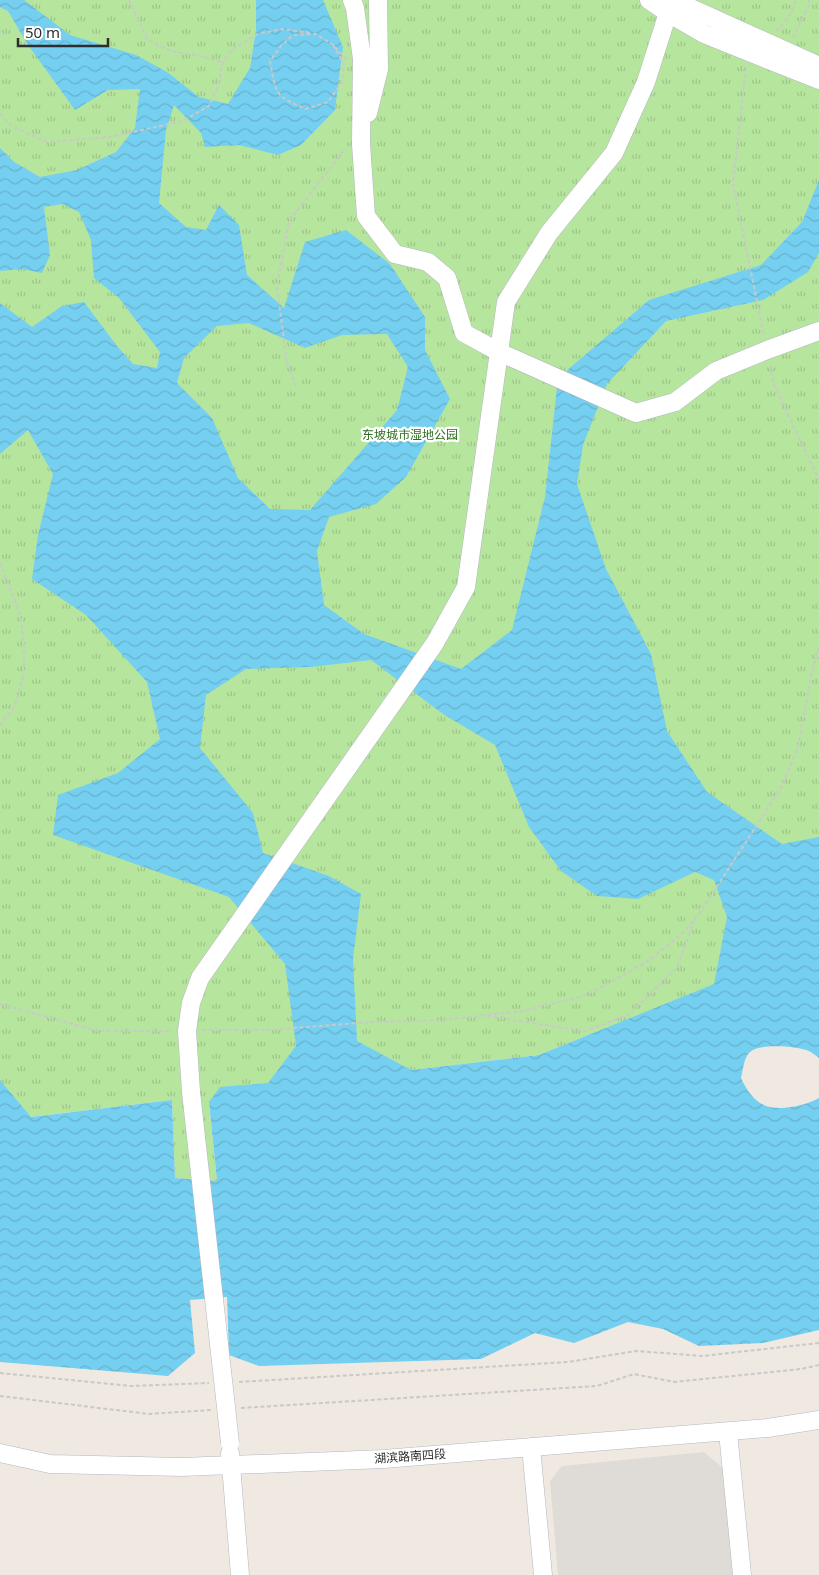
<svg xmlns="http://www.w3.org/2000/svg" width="819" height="1575" font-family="'Noto Sans','Noto Sans SC',sans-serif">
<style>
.park{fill:url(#park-tufts)}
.plaza{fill:#dfdcd8}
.water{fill:url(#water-waves);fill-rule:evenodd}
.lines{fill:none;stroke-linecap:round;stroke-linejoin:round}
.minor-casing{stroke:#b4b7c1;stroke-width:19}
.path{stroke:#c9c9c9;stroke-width:2;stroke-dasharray:4 2.5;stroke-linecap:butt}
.minor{stroke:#fff;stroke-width:18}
.minor-bridge-casing{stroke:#b4b7c1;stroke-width:19;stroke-linecap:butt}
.minor-bridge{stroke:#fff;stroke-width:18}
.labels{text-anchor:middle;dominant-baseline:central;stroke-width:4.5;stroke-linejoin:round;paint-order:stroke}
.park-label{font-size:12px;fill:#2c6e1b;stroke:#fff}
.street-label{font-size:12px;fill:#2e2e2e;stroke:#fff}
</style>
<defs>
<pattern id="park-tufts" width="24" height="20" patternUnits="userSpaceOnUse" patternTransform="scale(1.25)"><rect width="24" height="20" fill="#b6e59e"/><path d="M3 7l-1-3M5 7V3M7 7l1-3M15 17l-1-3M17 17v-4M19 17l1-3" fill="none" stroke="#9dc588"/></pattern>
<pattern id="water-waves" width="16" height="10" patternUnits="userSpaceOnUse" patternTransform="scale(1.25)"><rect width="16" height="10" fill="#75cff0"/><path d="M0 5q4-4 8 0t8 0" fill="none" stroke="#66b2ce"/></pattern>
</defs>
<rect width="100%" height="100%" fill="#efe9e1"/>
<path class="park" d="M0,0H819V867L714,985L539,1055L411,1070L209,1103L217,1181L175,1178L172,1100L30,1117L0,1080Z"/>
<path class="plaza" d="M704,1452L723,1468L734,1575H558L550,1481L562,1466Z"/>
<path class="water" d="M0,0H24L70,35L136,55L167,72L199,97L228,104L250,68L256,30V0H323L343,47L335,110L301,145L278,155L239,145L205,147L201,133L174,105L166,130L159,203L186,227L206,230L219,205L239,225L247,275L284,308L305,242L346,230L390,264L425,317V350L450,399L406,477L376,504L329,517L317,551L324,605L364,634L461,669L512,630L545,497L558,378L649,300L761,265L802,222L819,180V253L808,272L763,300L666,321L607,384L583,445L577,484L606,569L651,654L667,731L707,792L782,844L819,837V1058C816,1056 813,1053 809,1051C797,1046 760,1043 750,1052C744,1057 743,1070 741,1078C745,1087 752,1098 760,1103C776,1113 804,1106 819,1098V1330L763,1343L699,1346L663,1329L628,1322L574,1343L535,1333L481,1359L259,1366L229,1355L227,1297L190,1300L195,1353L168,1376L0,1362V1080L31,1117L172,1100L175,1178L217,1181L209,1102L220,1087L268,1083L296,1046L285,964L229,897L53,835L58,795L118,773L160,739L147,682L86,615L32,579L38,535L53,474L28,430L0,454V303L32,327L62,306L84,302L117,346L133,364L157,368L160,352L119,298L94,278L91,240L79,212L63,204L44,207L50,255L42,273L22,269L0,271V148L14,162L40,177L77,170L116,152L135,128L140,89L108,90L75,110L28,45L8,11L0,7ZM249,323L305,348L342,335L387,334L408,367L397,410L310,510L270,509L238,478L212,418L177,383L184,358L217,326ZM371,660L443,714L495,745L529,827L561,871L597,896L638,899L695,872L714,880L727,917L714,984L539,1055L411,1070L357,1041L353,959L361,894L329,876L263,853L253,813L200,748L206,695L246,669L311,667Z"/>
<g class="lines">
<g class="minor-casing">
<path id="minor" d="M352,0L355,8L362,59L361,144L366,216L395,254L428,262L447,278L464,333L499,352L636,413L675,402L716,371L767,350L819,331
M649,0L668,13L704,34L819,80
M673,0L819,66
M368,113L379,69L378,0
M191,1092L187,1031L191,1003L200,978L435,643L466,587L506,302L549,233L614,153L646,82L672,0
M728,1432L742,1575
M531,1447L543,1575
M0,1453L50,1464L182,1467L384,1459L768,1428L819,1420
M230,1453L240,1575"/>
</g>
<path class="path" d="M129,0L147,39L170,51L196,55L223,62
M0,31V33
M776,31L788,19L796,0
M793,38L809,5V0
M333,45L344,64L342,82L328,102L306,109C274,96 276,94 270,61L281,46L293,35L316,34L333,45L347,60
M746,67L733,184L764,336
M0,114L13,127L48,142L110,137L183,121L209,106L218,85L223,62L234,48L258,34L283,29L311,33
M770,365L774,385L819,480
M296,386L287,364L277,287L289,221L345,149
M0,563L20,614L24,641V673L15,706L0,725
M0,1004L98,1031H172
M487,1016L585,1031L628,1015L677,968L694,921
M202,1030H267L372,1022L442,1020L523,1011L587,995L650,960L682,933L699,914L781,788L798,747L811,677L819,646
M0,1373L131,1386L209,1383
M239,1382L568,1362L636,1351L702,1356L819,1343
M0,1396L149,1414L211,1410
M241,1408L597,1386L634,1374L674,1382L801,1369L819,1365"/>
<use href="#minor" class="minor"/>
<g class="minor-bridge-casing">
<path id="minor-bridge" d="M191,1092L230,1443"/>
</g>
<use href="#minor-bridge" class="minor-bridge"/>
</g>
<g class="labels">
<g class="park-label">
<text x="410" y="434">东坡城市湿地公园</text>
</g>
<g class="street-label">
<text transform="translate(410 1456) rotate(-4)">湖滨路南四段</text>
</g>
</g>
<path d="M18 38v8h90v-8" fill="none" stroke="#2e2e2e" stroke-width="2.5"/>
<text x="25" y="38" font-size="15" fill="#2e2e2e" stroke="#ffffff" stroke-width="4" paint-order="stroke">50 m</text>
</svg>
